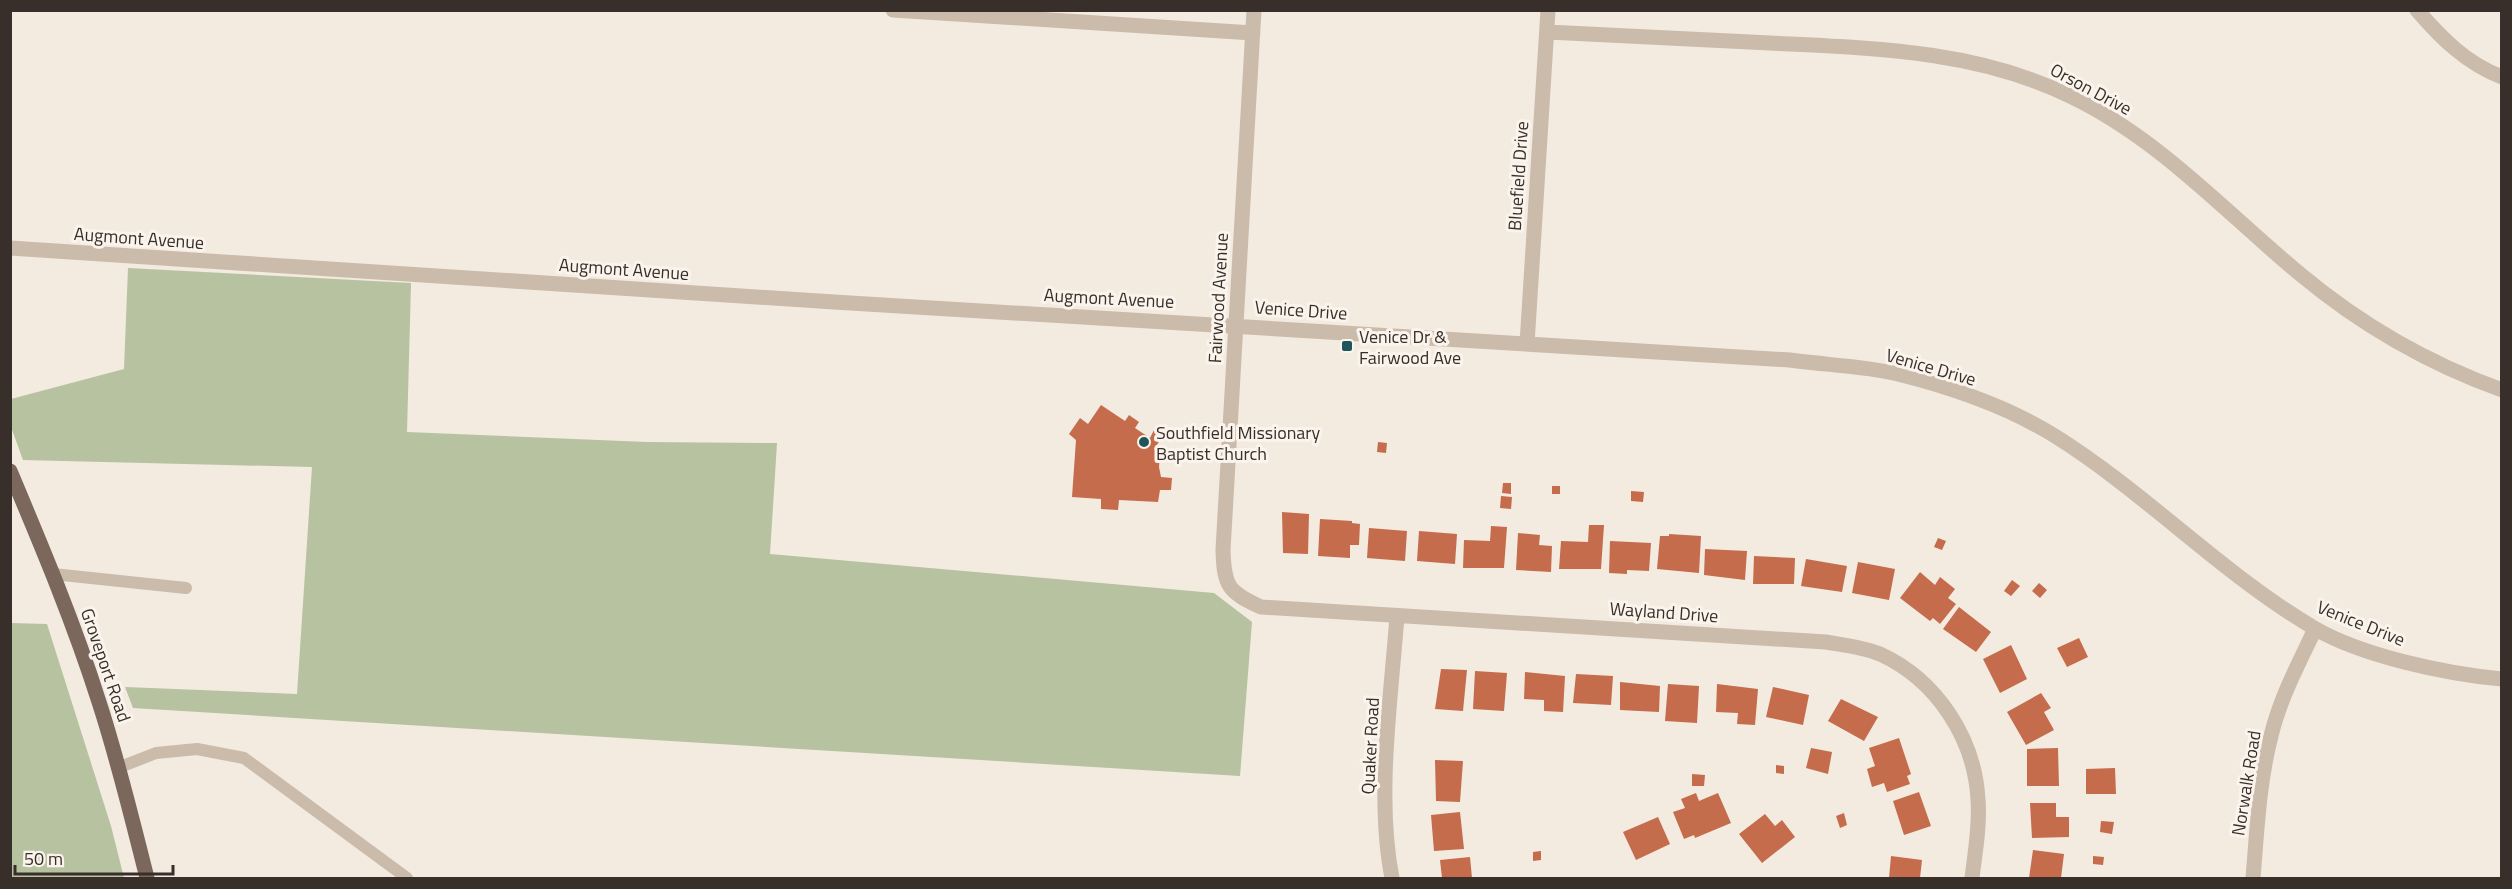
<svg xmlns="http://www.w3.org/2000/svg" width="2512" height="889" font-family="'Titillium Web',sans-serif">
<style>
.green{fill:#b6c2a0}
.building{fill:#c46c4c}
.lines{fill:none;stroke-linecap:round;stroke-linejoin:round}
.lane{stroke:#cbbbab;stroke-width:12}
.street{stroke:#cbbbab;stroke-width:15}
.primary{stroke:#7b675c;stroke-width:15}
.poi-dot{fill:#20565b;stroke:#faf4ed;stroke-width:2}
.labels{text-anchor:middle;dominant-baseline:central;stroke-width:6;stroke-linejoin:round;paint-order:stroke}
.street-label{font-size:18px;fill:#392f2a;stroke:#faf4ed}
.poi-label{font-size:18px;fill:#392f2a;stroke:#faf4ed;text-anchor:start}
</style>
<rect width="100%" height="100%" fill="#f3eae0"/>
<path class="green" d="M128,268L411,283L407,432L646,442L777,443L770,554L1214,593L1252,622L1240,776L133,708L125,687L297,694L312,467L23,460L11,427V399L124,369Z
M11,623L47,624L111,826L124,878H11Z"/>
<path class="building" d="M1101,405L1125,421L1129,415L1139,422L1135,428L1150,438L1154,430L1163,436L1154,449L1160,454L1159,467L1161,477L1172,478L1171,490H1160L1158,502L1119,500L1118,510L1101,509V499L1072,497L1076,440L1069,434L1080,418L1088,424Z
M1378,442L1387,443L1386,453L1377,452Z
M1503,483H1511V494L1502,493Z
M1552,486H1560V494H1552Z
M1631,491L1644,492L1643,502L1631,501Z
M1501,496L1512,497L1511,509L1500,508Z
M1282,512L1309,514L1308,554L1283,553Z
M1320,519L1352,521V523L1360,524L1359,545H1350V558L1318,556Z
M1589,525H1604L1601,569H1559L1561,541L1588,542Z
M1491,526L1507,527L1504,568H1463L1464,540L1490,541Z
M1369,528L1407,531L1405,561L1367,558Z
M1419,531L1457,534L1455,564L1417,561Z
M1518,533L1540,535L1539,545L1552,546L1551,572L1516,570Z
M1669,534L1701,536L1699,573L1657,569L1660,536H1669Z
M1938,538L1946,541L1942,550L1934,547Z
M1610,541L1651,543L1649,571L1627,570V574L1609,573Z
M1705,549L1747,551L1745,580L1704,575Z
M1754,556L1795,558L1794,584H1753Z
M1806,559L1847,566L1842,592L1801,586Z
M1858,562L1895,569L1889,600L1852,593Z
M1920,572L1935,585L1940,577L1955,589L1948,598L1956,604L1940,624L1933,618L1930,621L1900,598Z
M2012,580L2020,586L2011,596L2004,591Z
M2039,583L2047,590L2040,598L2032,591Z
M1959,607L1991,632L1976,652L1943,629Z
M2079,638L2088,657L2067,667L2057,648Z
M2011,645L2027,679L2000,693L1983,659Z
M1441,669L1467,670L1463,711L1435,709Z
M1475,671L1507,673L1504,711L1473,709Z
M1525,672L1565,676L1563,712L1544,711V700L1524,699Z
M1576,674L1613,676L1611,705L1573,703Z
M1620,682L1660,686L1659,712L1620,710Z
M1668,684L1699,686L1697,723L1665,721Z
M1717,684L1758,689L1755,725L1737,724L1738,713L1716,712Z
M1773,687L1809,695L1803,725L1766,717Z
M2041,693L2051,708L2044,712L2054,730L2026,745L2007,712Z
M1841,699L1878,717L1864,741L1828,721Z
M1899,738L1911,774L1907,776L1910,784L1887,792L1884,783L1872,787L1867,769L1875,766L1869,748Z
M1811,748L1832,752L1828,774L1806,768Z
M2058,748L2059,786H2027V749Z
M1435,760L1463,761L1460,802L1436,801Z
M1776,765L1784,766V774L1776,773Z
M2115,768L2116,794H2086V769Z
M1692,774L1705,775L1704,786H1692Z
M1919,792L1931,826L1904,835L1893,801Z
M1696,793L1699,801L1718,793L1731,823L1695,838L1694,835L1684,839L1673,812L1685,808L1681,799Z
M2030,803H2056V817H2069V837L2032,838Z
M1460,812L1464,849L1434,851L1431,815Z
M1844,813L1847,825L1840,828L1836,816Z
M1765,814L1775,826L1782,820L1795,837L1762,863L1739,834Z
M1658,817L1670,844L1636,860L1623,832Z
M2101,821L2114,822L2112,834L2100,832Z
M2033,850L2064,854L2061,878H2029Z
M1541,851V860L1533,861V852Z
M1891,856L1922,860L1920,878H1889Z
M2093,856L2104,857L2103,865L2093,864Z
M1470,857L1472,878H1442L1440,860Z"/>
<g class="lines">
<path class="lane" d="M53,574L186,588
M120,767L156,753L197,749L244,758L407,878"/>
<path class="street" d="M893,10L1253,33
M1254,10L1223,550C1224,586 1228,592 1261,607L1826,642C1844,645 1863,647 1880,654C1937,680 1975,739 1978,800C1980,826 1975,853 1972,878
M2417,10C2441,38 2467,64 2502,77
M1547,32C1621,36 1695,39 1770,43C1872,48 1976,50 2070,96C2160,139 2225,212 2300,274C2361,325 2427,363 2502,390
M10,248L834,302L1790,360C1826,365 1864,366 1898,374C1950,387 2010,408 2055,436C2146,493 2221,573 2314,628C2362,656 2446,674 2502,679
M1527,344L1548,10
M1392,878C1376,797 1391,699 1397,616
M2253,878C2257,831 2259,782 2271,736C2280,698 2299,663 2315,629"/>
<path class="primary" d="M10,471C42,547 74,623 99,702C118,760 132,819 147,878"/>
</g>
<g class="poi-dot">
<rect x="1341" y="340" width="12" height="12" rx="3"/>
<circle cx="1144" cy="442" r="6"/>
</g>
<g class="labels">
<g class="street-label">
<text transform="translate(2091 89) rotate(28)">Orson Drive</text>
<text transform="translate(1518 176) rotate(-86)">Bluefield Drive</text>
<text transform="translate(139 238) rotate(4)">Augmont Avenue</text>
<text transform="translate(624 269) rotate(4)">Augmont Avenue</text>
<text transform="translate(1109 298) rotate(3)">Augmont Avenue</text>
<text transform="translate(1218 298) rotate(-87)">Fairwood Avenue</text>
<text transform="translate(1301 310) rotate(4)">Venice Drive</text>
<text transform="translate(1931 367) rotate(16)">Venice Drive</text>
<text transform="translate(1664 612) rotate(4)">Wayland Drive</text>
<text transform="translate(2361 623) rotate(22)">Venice Drive</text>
<text transform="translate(106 665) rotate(71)">Groveport Road</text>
<text transform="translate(1370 746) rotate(-87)">Quaker Road</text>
<text transform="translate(2246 783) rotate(-81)">Norwalk Road</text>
</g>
<g class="poi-label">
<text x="1359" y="336">Venice Dr &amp;<tspan x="1359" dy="21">Fairwood Ave</tspan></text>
<text x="1156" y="432">Southfield Missionary<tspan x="1156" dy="21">Baptist Church</tspan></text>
</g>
</g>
<rect width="2512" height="889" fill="none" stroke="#392f2a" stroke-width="24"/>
<path d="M15 865v9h158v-9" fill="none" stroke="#392f2a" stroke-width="3"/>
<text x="24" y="865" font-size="18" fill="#392f2a" stroke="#faf4ed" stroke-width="4.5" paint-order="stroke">50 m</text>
</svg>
